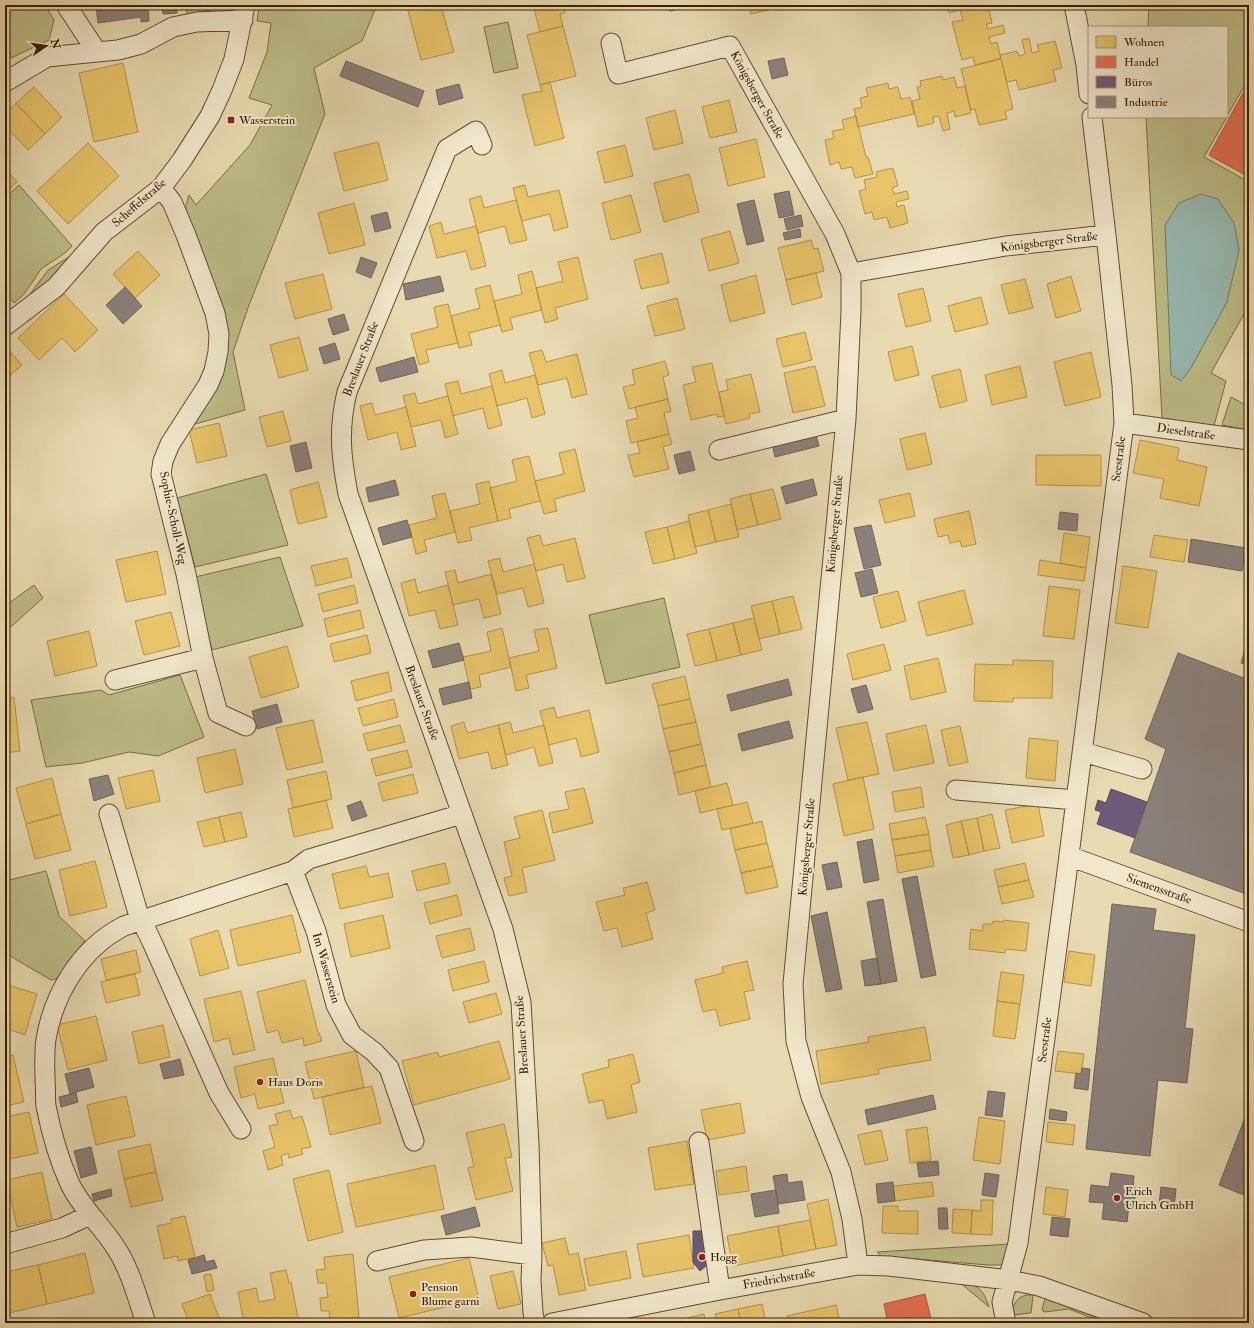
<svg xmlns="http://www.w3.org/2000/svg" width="1254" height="1328" font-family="'IM FELL Double Pica',serif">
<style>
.green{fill:#bdbd87;stroke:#7a6e44}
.water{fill:#98bab3;stroke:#727c6b}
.homes{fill:#e9c46a;stroke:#b4934a}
.shops{fill:#e76f51;stroke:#b25739}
.offices{fill:#6d597a;stroke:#5d4855}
.industry{fill:#8a817c;stroke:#716457}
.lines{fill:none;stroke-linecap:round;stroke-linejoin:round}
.minor-casing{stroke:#644e2c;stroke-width:21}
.minor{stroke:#f0e7cc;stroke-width:19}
.poi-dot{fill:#8f2418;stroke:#f0e7cc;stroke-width:1.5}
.labels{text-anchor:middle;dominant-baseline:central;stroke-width:4;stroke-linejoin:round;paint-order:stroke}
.street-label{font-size:12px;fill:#382000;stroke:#f0e7cc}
.poi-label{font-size:12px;fill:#382000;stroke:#f0e7cc;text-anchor:start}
</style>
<rect width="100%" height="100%" fill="#e8dab1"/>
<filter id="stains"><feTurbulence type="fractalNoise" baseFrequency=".005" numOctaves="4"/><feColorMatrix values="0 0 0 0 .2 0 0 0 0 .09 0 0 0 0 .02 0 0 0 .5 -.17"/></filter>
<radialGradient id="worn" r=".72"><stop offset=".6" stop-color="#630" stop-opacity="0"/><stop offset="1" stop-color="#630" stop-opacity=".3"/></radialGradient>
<path class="green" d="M5,5H45L54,20L49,40L11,58L5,29Z
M186,5H224L216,9L187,14Z
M259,5H377L362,41L314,68L325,114L249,305L233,352L245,410L188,426L220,375L186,213V205L189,195L196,205L250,145L272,105L249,98L267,52L271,23L257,21Z
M1149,5H1249V78L1227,116V27H1148Z
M508,22L518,68L494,73L484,27Z
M1146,117H1227L1204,157L1249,182V305L1211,373L1226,381L1214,426L1162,418Z
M19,185L72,246L65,253L41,269L25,293L14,303L5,293V198Z
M69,257L71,259L53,278L27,298L48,270Z
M1231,397L1249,407V430L1222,425Z
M266,474L288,545L195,567L177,498Z
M280,557L303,626L212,650L195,577Z
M34,585L43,598L5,632V606Z
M664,598L680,667L606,684L589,615Z
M180,675L204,737L158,756L129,752L82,763L46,767L31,700L101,690L109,695Z
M46,871L59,916L85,941L56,979L51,980L5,953V881Z
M1010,1244L1004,1265H988L881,1256L877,1252Z
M958,1281C978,1285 983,1288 989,1307Z
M1026,1295H1033L1031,1313L1013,1315C1012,1305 1016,1298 1026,1295Z
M1045,1298L1112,1323H1104L1069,1309L1044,1312L1042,1310Z"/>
<path class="water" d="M1201,194L1218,199L1234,223L1239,250L1227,302L1191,368L1181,381L1171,375L1165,225L1179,203Z"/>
<path class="homes" d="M416,5H441L454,52L421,60L407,7Z
M533,5H563L565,13L560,14L563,26L540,32Z
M749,5H771L772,9L751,14Z
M771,5H788L772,9Z
M939,5H961L948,8L947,6L940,7Z
M961,5H976L977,7L988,5L992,23L986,24L988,29L1003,25L1005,33L989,37L991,44L997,42L1001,58L975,65L973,57L962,60L952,22L963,20L960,10L949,13L948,8Z
M563,26L576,76L540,85L527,35Z
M1029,38L1032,53L1039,51L1037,45L1055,41L1062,68L1053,70L1056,81L1019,90L1016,80L1007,82L1000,55L1017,51L1019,56L1025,54L1022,40Z
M1001,59L1013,109L1005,111L1007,119L979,125L975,109L971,110L961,69Z
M123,63L138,132L94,142L79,73Z
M942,76L943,80L954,77L957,88L965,86L971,113L955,117L954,111L947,113L950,129L943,131L939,116L933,117L934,123L918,127L912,101L920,99L917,87L921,86L920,81Z
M550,82L564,138L535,146L522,95L542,91L540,85Z
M888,83L889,89L898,87L901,99L910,97L914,114L858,127L854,109L862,107L860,98L868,96L866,88Z
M34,87L62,117L45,134L16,103Z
M729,100L737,132L710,138L702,107Z
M16,103L45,134L28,150L5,126V114Z
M675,110L683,143L654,150L646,118Z
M856,116L866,157H868L873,174L855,178L852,167L841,169L839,162L830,165L825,140L834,138L832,131L844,129L842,120Z
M756,139L765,177L728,186L719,148Z
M378,142L388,180L344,191L334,153Z
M88,143L119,176L68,224L37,191Z
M625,145L633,176L605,183L597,152Z
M5,168L17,182L5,193Z
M893,168L898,186L892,188L894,194L907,191L909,199L896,202L897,207L904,205L908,223L890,228L887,217L874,220L872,212L865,214L859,191L866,189L864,180L877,177L876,172Z
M689,174L699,212L664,222L654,183Z
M525,185L528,197L559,190L568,227L554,231L550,214L522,221L513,188Z
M631,195L641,232L611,240L602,203Z
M481,196L484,208L516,200L527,240L510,244L505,226L478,233L469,199Z
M354,203L365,245L329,254L318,213Z
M441,222L444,234L476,226L486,266L471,270L466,251L437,258L429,226Z
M730,231L739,263L709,271L701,239Z
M811,240L814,249L818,248L824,271L786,280L778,248Z
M138,251L160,275L135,298L113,274Z
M662,253L669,283L641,289L634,260Z
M578,257L588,299L555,308L558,319L545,323L536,288L563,281L558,262Z
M532,271L542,310L510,318L513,329L502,332L494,301L522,294L518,275Z
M816,273L822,297L792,305L786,280Z
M323,274L332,309L295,319L285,283Z
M756,275L765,313L730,322L721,285Z
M1071,276L1081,311L1056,318L1047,284Z
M1025,279L1033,308L1009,314L1001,285Z
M490,285L500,325L469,333L472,345L459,348L451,316L480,308L475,289Z
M923,288L931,321L906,327L898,294Z
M64,294L98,330L75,352L62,338L39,360L18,338Z
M981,297L988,324L955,332L948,306Z
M677,298L685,329L655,336L647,306Z
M448,304L458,343L426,350L429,362L419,365L411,334L438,327L434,307Z
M805,332L812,360L783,367L776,339Z
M299,337L308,370L279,378L270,345Z
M5,346L22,365L5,380Z
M912,346L919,375L895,381L888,352Z
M542,350L546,362L577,354L587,394L572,398L567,378L538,385L529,353Z
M1091,352L1101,397L1065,406L1054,362Z
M665,361L669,375L663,377L668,399L629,409L623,387L635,384L632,370Z
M712,363L724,416L717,417V414L691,420L683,385L696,382L692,367Z
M815,366L825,406L793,413L784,373Z
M1020,366L1027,397L992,405L985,375Z
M960,369L967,401L940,408L932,376Z
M502,370L505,383L535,375L545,414L532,418L527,398L497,406L489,374Z
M751,374L760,412L749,414L750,418L726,424L719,392L728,390L726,380Z
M458,381L461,394L492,386L502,425L488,429L483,408L453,416L445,384Z
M415,393L418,404L448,396L458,434L445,438L441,420L411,427L403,396Z
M668,399L671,411L664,413L669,434L631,443L626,421L638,418L635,407Z
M372,403L375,415L406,407L416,446L401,450L397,432L368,440L360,406Z
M283,411L291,441L267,447L259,417Z
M219,423L227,456L197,463L189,430Z
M925,433L932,464L907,470L900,439Z
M669,434L672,444L663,447L669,469L634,477L628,455L640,453L637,442Z
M1140,440L1179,448L1177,460L1207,467L1199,506L1160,498L1164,479L1133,473Z
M575,449L585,491L554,499L557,511L544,514L535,481L564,474L559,453Z
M1036,455H1101V486L1036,485Z
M529,456L540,501L509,509L511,518L498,521L490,488L517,481L512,460Z
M489,481L498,521L469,528L472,540L458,543L450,511L480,504L476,484Z
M318,482L327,517L298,524L290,490Z
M773,489L781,519L758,525L750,494Z
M445,493L455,532L424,540L427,551L416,554L409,525L437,518L432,496Z
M910,493L915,516L885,523L879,500Z
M750,494L758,525L737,530L730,499Z
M731,504L739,537L716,542L708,510Z
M708,510L716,542L695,547L688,515Z
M969,511L976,544L962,547L960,541L950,543L948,535L938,537L934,519Z
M689,521L697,553L675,559L667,527Z
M667,527L675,559L653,564L645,532Z
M1064,533L1090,537L1086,568L1060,563Z
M540,535L543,546L575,538L585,578L567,582L563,564L536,571L527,538Z
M1154,535L1188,540L1184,562L1150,557Z
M157,551L166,594L126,602L116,560Z
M347,558L352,577L316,586L311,566Z
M500,558L503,572L534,564L544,603L528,607L523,588L497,594L488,561Z
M1040,560L1086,568L1084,581L1038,575Z
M1123,566L1157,571L1148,628L1115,623Z
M455,570L458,583L491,574L501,614L484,618L479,599L453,605L445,572Z
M415,579L418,593L448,585L458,625L440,629L435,610L409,616L401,583Z
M354,585L358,603L323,612L318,594Z
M1049,586L1080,590L1074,639L1043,636Z
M964,590L973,624L927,636L918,602Z
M898,591L906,621L881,628L873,597Z
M793,596L802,629L780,634L772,601Z
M772,601L780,634L759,639L751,606Z
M360,610L364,628L328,637L324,619Z
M171,612L180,646L144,655L135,621Z
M754,618L762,650L741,655L733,623Z
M733,623L741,655L717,661L709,629Z
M502,628L511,667L479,675L481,687L470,689L463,657L491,651L487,632Z
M548,628L557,668L526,675L529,688L516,691L509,658L539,651L534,630Z
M709,629L717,661L695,666L687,634Z
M89,631L97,666L55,676L47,641Z
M367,635L371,653L334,662L330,644Z
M884,644L891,670L853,680L847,654Z
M287,646L299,687L261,698L249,657Z
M938,658L946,692L911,700L904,666Z
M1013,660L1053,661L1052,698H1013V702L974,701L975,664L1013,665Z
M388,672L392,691L356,701L351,681Z
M685,676L690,699L658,706L652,684Z
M14,697L20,751L5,753V698Z
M394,699L398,717L363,726L358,708Z
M690,699L696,722L663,729L658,706Z
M554,707L557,718L589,710L599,752L581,757L576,738L549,745L540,711Z
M313,720L323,762L287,770L276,728Z
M464,722L467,733L498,725L508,765L492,769L488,752L459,759L451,726Z
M510,722L513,733L544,725L553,763L539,766L534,747L506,755L498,725Z
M696,722L701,744L669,752L663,729Z
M867,722L879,774L848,780L836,728Z
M400,725L405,742L368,751L363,734Z
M926,725L934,763L894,771L886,734Z
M960,726L968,762L949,766L941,730Z
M1029,738L1058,741L1055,781L1026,778Z
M701,744L706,765L674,773L669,752Z
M235,749L243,784L205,793L197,758Z
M407,750L412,767L376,776L371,759Z
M706,765L711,787L679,795L674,773Z
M153,770L160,801L126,809L118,778Z
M326,771L332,799L293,808L287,780Z
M413,774L418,793L383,801L378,783Z
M863,777L874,829L844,836L833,784Z
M52,778L61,814L26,824L16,788Z
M727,783L733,805L700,813L695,791Z
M921,787L924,807L895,812L892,792Z
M584,788L593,823L553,833L549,813L569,809L565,792Z
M326,800L333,828L294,837L288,809Z
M747,802L753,823L722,830L717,809Z
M1038,804L1044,836L1012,843L1005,810Z
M542,810L555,860L522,868L527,892L509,896L504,878L512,876L504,842L520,838L514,817Z
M241,812L247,837L225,842L219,817Z
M61,814L71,850L35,859L26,824Z
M992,814L1000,848L984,851L977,818Z
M219,817L225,842L204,847L197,822Z
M925,817L929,834L892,840L889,824Z
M977,818L984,851L969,855L961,821Z
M762,821L767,843L735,850L730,829Z
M961,821L969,855L953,858L946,825Z
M929,834L931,850L895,856L892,840Z
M767,843L773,866L741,873L735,850Z
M931,850L934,866L898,873L895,856Z
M95,861L107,907L70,916L59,870Z
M445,863L450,883L417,891L412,871Z
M1025,863L1029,880L998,887L994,870Z
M366,866L369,877L388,873L393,897L340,909L332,874Z
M773,866L778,887L746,894L741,873Z
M1029,880L1034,897L1002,904L998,887Z
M647,882L655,910L646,913L653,939L622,947L617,928L604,931L596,902L625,895L623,888Z
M457,895L462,915L430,924L424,903Z
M292,915L301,952L238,966L230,930Z
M383,915L390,948L351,957L344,924Z
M1003,920L1029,923L1026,951L1006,949L1005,953L969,949L971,929L982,931L983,924H992L993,921L1003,922Z
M470,928L475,950L442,958L436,936Z
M218,930L229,968L200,976L190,939Z
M136,950L141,972L106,980L101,959Z
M1069,951L1095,955L1091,986L1064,982Z
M484,961L489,982L453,991L448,970Z
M747,961L754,990L744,992L750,1019L720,1026L716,1009L703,1012L695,980L723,973L722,967Z
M1001,972L1024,975L1020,1004L997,1001Z
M135,974L140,995L106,1003L101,982Z
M305,980L318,1033H319L322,1041L304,1046L303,1038L282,1043L278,1030L267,1033L257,992Z
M5,984L37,994L25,1035L5,1028Z
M241,991L255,1050L233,1055L229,1038L214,1042L204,999Z
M496,993L502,1014L469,1023L463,1002Z
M997,1001L1020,1004L1015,1039L993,1036Z
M96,1016L107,1060L68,1070L57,1025Z
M163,1025L170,1057L139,1064L132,1032Z
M925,1027L931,1060L878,1069L879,1074L821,1084L816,1051L869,1042L868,1037Z
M499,1041L510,1079L414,1105L402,1061L438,1052L439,1057Z
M356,1051L364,1087L314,1099L305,1062Z
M1058,1051L1084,1054L1081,1074L1055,1071Z
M633,1054L640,1082L631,1085L637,1112L607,1119L603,1100L589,1103L582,1074L609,1067L608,1060Z
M13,1055L24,1102L5,1106V1057Z
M273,1058L284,1103L258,1109L255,1094L241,1098L234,1067Z
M372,1086L381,1123L330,1135L322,1097Z
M126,1096L135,1136L96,1145L87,1105Z
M740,1103L745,1133L707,1140L701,1110Z
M290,1110L293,1119L302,1116L311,1147L301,1149L303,1154L289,1158L288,1153L281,1156L283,1165L268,1170L263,1151L275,1147L269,1126L278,1124L275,1114Z
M29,1112L38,1153L5,1160V1117Z
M979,1117L1005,1121L1000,1164L973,1160Z
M1048,1122L1075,1125L1073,1145L1046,1142Z
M504,1124L512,1157L505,1158L513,1191L476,1200L468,1168L474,1166L466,1133Z
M927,1127L931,1160L910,1163L906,1130Z
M881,1130L888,1160L865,1165L858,1135Z
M687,1141L694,1184L655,1190L648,1148Z
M150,1144L156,1172L124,1179L118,1151Z
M435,1165L444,1209L356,1227L347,1184Z
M746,1166L749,1191L719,1195L716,1171Z
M329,1170L343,1232L308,1241L293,1179Z
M42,1172L52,1219L17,1227L7,1180Z
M156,1172L163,1200L131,1207L124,1179Z
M932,1182L934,1196L895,1201L893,1186Z
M1046,1187L1068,1190L1065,1217L1043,1214Z
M828,1199L837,1245L816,1249L807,1204Z
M981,1200H993L992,1235L971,1234L972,1210L981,1211Z
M883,1206H898V1211H918V1234L882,1233Z
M953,1209L972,1210L971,1234L952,1233Z
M185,1216L195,1257L178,1261L177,1256L164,1259L157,1226L171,1223V1219Z
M810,1220L816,1249L783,1256L778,1226Z
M778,1226L783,1256L733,1266L727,1236Z
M689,1235L694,1268L643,1277L637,1244Z
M565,1238L569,1255L578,1253L586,1290L559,1295L553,1265L548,1266L542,1243Z
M626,1251L631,1278L589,1286L584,1259Z
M85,1253L94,1293L47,1304L38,1265Z
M353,1254L359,1318L330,1320L329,1311H321L320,1298L328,1297L326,1283H318L316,1270L325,1269L324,1257Z
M469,1258L479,1299L399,1318L389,1277Z
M38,1265L47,1304L5,1314V1272Z
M286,1270L289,1283L291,1282L299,1323H244L238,1292L256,1288L259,1302L275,1299L270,1273Z
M513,1271L521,1304L498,1309L490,1276Z
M211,1274L214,1290L207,1292L204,1275Z
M210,1294L221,1323H189L182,1304Z
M762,1304L766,1323H741L738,1309Z
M836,1305L840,1323H789L787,1316Z
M738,1309L741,1323H717L715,1314Z
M704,1314L706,1323H666Z"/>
<path class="shops" d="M1249,82V177L1209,155Z
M925,1294L932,1323H888L884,1304Z"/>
<path class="offices" d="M1111,789L1147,802L1135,838L1097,824L1101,812L1095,810L1098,800L1106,803Z
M693,1231H709L714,1259L700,1271L693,1262Z"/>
<path class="industry" d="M96,5H148L149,21L141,22V17L98,23Z
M162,5H177V13L163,14Z
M668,5H687V7L670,11Z
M784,58L788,75L772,79L768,61Z
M346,61L424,91L418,107L340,76Z
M459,84L463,98L439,105L436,90Z
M789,191L794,215L779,218L774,194Z
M754,200L764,241L747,245L737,204Z
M387,212L391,228L375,232L371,216Z
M801,215L803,226L787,230L784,219Z
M800,229L801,237L785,240L783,233Z
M361,257L377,263L371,278L356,272Z
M440,276L444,291L406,300L403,284Z
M125,287L142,306L123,324L106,305Z
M344,314L349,330L333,335L328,319Z
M335,343L340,359L324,364L319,348Z
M414,357L418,372L380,382L376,368Z
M815,431L819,446L775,457L772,444Z
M306,442L312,468L296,472L290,446Z
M690,451L695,470L679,474L674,455Z
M813,479L817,495L786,504L781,487Z
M395,480L399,495L369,502L366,488Z
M1060,512L1078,514L1077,531L1058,529Z
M407,520L412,537L383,545L378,528Z
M871,525L881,565L864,569L854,528Z
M1191,539L1246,548L1242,571L1188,562Z
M872,569L878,593L861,597L855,573Z
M1249,635V666L1241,663Z
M459,643L464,660L433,668L428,651Z
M1178,653L1249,680V895L1130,852L1166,749L1145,739Z
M788,679L792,695L731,711L727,695Z
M469,682L472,698L443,705L439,689Z
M866,685L873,709L858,713L851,689Z
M277,704L282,722L257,729L252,711Z
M789,721L793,738L742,751L738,734Z
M108,775L114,794L94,801L89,779Z
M361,801L367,816L352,821L347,806Z
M872,839L879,880L864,883L857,842Z
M837,862L842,887L827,890L822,865Z
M917,876L936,975L921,978L902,879Z
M883,899L897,981L881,984L867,902Z
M1112,904L1156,909L1153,930L1195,935L1185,1028L1193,1029L1187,1083L1158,1080L1150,1156L1086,1149Z
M827,912L842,989L826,992L811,916Z
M877,958L881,984L865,986L861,961Z
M180,1059L184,1075L164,1079L160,1064Z
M89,1068L94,1087L70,1094L65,1074Z
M1082,1068L1090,1069L1088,1090L1074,1088L1076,1073L1081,1074Z
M988,1091L1005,1093L1002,1117L985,1115Z
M76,1093L78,1102L61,1107L59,1097Z
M933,1095L936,1109L868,1125L865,1110Z
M1249,1107V1197L1219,1185Z
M1050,1109L1067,1112L1066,1121L1049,1119Z
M91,1147L97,1173L81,1178L74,1151Z
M938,1161L939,1175L919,1177L917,1163Z
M985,1173L999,1175L996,1197L982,1195Z
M1111,1173L1134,1176L1133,1188H1136L1134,1206L1129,1205L1127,1222L1102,1219L1104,1203L1089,1202L1091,1185L1109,1187Z
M787,1174L788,1183L802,1181L805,1200L778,1204L773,1176Z
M893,1182L895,1201L878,1203L876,1184Z
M1161,1187L1176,1189L1174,1207L1159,1205Z
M111,1189L112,1196L94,1201L92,1194Z
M776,1190L779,1213L755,1217L751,1194Z
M475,1207L480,1226L446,1235L441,1216Z
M938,1208H947L948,1229H939Z
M1052,1217L1070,1219L1068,1237L1050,1235Z
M204,1255L206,1262L214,1260L217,1268L192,1274L188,1260Z"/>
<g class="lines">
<g class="minor-casing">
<path id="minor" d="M66,5L97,52L118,50L141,44L173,27L197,22L243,20
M1074,5L1086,65L1089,94
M611,43L618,74L730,46L835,234L851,273V311L846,419L793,984L796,1041L811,1097L841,1172L852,1219L858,1265
M5,82L47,57L97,52
M482,145L476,131L447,149L347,392C338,430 341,456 348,494L503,929L521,1002L529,1144L532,1255L531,1280L533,1313L535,1323
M161,188L172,202L186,235L215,313L219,334L218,352L214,371L208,385L170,444L163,461L161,474L186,574L203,658L218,713L246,726
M851,273L1006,246L1106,235
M5,326L56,287L104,232L161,188L182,160L210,116L222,90L234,59L245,5
M1124,423L1249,440
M719,450L846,419
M115,680L203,658
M1083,752L1142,769
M956,790L1076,800
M109,814L138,913L152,942L219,1093L241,1129
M1069,856L1249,922
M293,871L316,931L336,1005L352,1035L374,1052L389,1068L414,1141
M699,1142L720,1290
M5,1244L62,1228L90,1215
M377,1261L424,1250L471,1247L532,1255
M146,1323C137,1297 130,1268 114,1245C100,1224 81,1207 70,1184C59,1160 51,1132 46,1106C45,1098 46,1089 45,1081C45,1068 44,1053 46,1039C54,993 81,948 124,926L293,871L309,859L462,814
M552,1323L720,1290L858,1265L889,1266L1009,1280L1039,1286L1143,1323
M1006,1323L1002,1302L1018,1243L1066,879L1124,423L1122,385L1106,235L1092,117"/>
</g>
<use href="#minor" class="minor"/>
</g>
<g class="poi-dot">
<rect x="227" y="116" width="8" height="8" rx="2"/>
<circle cx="260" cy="1082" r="4"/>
<circle cx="1117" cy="1198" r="4"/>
<circle cx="702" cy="1257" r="4"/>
<circle cx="413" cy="1294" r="4"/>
</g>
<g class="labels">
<g class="street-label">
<text transform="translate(757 95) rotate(61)">Königsberger Straße</text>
<text transform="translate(139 203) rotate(-41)">Scheffelstraße</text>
<text transform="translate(1049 242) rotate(-7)">Königsberger Straße</text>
<text transform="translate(361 359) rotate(-69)">Breslauer Straße</text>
<text transform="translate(1186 432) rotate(8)">Dieselstraße</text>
<text transform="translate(1119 459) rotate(-83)">Seestraße</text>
<text transform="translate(173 518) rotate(78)">Sophie-Scholl-Weg</text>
<text transform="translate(835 524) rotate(-85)">Königsberger Straße</text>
<text transform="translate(422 703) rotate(70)">Breslauer Straße</text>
<text transform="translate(807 847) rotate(-85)">Königsberger Straße</text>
<text transform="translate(1159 889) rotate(20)">Siemensstraße</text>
<text transform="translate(326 968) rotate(74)">Im Wasserstein</text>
<text transform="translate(522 1035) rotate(-94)">Breslauer Straße</text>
<text transform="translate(1045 1040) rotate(-83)">Seestraße</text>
<text transform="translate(779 1279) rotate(-10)">Friedrichstraße</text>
</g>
<g class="poi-label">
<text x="239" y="120">Wasserstein</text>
<text x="268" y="1082">Haus Doris</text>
<text x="1125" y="1191">Erich<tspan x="1125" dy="14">Ulrich GmbH</tspan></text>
<text x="710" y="1257">Hogg</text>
<text x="421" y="1287">Pension<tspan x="421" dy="14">Blume garni</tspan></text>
</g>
</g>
<rect width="1254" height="1328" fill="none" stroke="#e8dab1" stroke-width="20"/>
<rect x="6" y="6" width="1242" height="1316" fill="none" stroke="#382000" stroke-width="2"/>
<rect x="10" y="10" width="1234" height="1308" fill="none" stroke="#382000"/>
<rect x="1088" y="26" width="140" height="92" fill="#f0e7cc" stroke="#a6977a"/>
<rect x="1096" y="36" width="20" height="12" fill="#e9c46a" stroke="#a6977a"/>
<text x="1124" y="46" font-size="12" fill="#382000">Wohnen</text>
<rect x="1096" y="56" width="20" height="12" fill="#e76f51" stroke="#a6977a"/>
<text x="1124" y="66" font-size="12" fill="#382000">Handel</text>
<rect x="1096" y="76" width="20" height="12" fill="#6d597a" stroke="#a6977a"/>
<text x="1124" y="86" font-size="12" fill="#382000">Büros</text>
<rect x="1096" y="96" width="20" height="12" fill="#8a817c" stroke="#a6977a"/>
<text x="1124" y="106" font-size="12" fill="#382000">Industrie</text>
<g transform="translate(46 46) rotate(77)" stroke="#f0e7cc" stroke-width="3" paint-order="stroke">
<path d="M0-3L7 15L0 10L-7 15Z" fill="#382000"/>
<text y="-6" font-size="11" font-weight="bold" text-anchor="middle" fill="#382000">N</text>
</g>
<rect width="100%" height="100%" filter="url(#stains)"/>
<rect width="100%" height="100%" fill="url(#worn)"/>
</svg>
